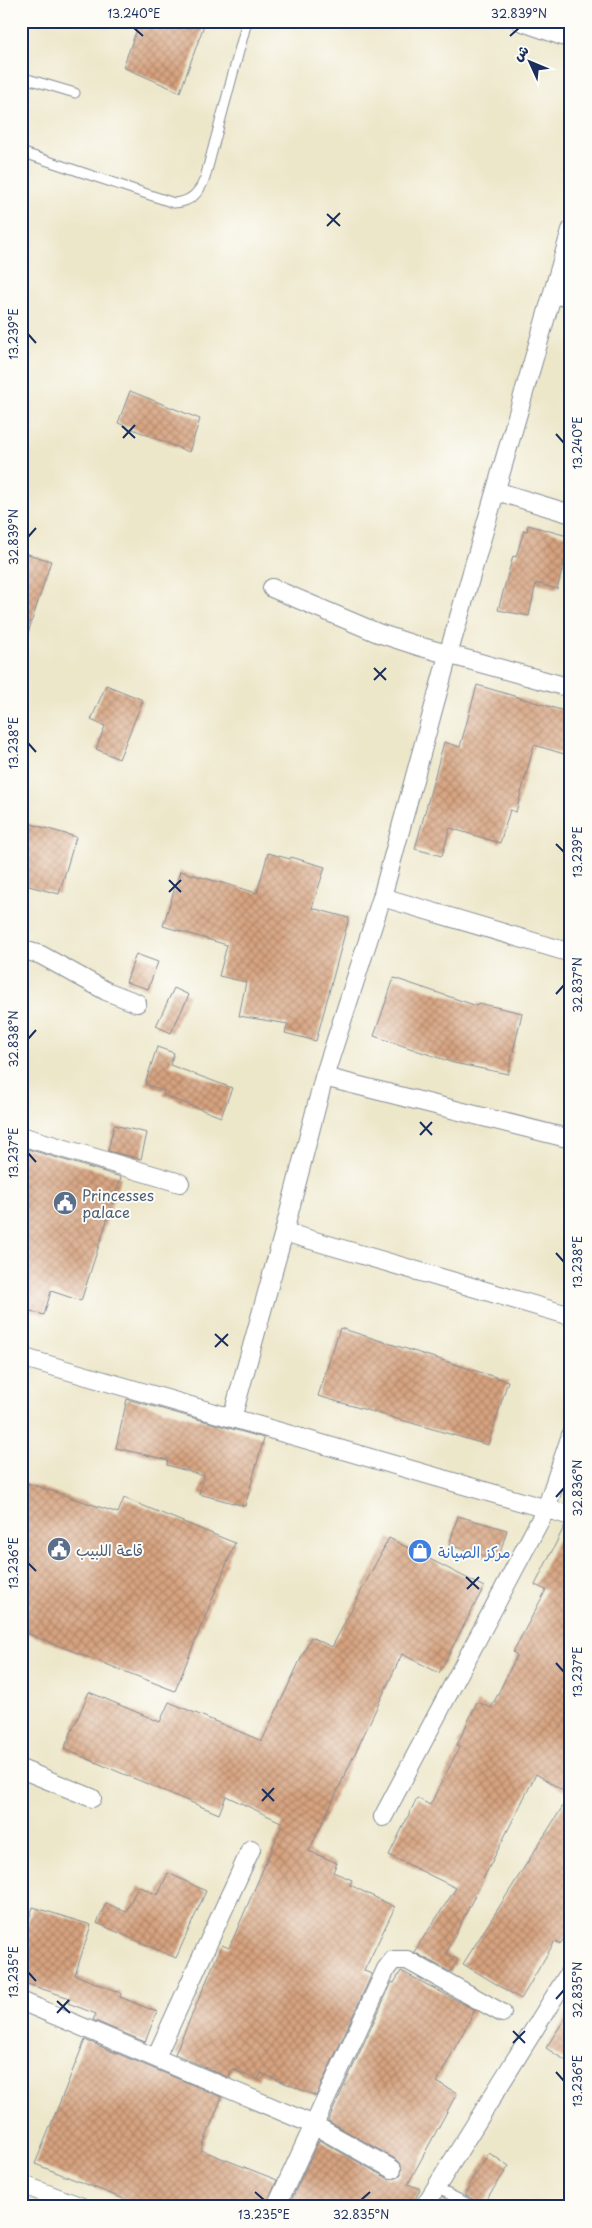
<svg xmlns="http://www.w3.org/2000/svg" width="592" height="2228" font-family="'Playpen Sans','Playpen Sans Arabic',sans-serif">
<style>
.building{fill:url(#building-cross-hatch)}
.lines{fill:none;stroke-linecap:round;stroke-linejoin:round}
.service-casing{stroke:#848b94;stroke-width:11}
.minor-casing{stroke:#848b94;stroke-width:20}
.service{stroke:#fff;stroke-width:9}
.minor{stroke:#fff;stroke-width:18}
.ticks{fill:none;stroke:#1b2f5e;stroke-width:2}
.labels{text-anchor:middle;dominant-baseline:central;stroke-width:4;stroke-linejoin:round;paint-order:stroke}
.service-label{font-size:15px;fill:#4e5e75;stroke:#fdfcf7;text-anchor:start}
.shop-label{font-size:15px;fill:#366cbe;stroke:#fdfcf7;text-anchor:start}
.neatline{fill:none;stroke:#1b2f5e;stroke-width:2}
.ticks-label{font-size:12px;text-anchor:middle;fill:#1b2f5e}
</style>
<defs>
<pattern id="building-cross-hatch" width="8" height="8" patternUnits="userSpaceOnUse" patternTransform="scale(1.25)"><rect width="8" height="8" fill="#d7a37f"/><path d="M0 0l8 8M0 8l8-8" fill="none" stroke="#ae856b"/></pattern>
</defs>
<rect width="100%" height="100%" fill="#fdfcf7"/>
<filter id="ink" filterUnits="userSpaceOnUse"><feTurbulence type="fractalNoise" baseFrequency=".02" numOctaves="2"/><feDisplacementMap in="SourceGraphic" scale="10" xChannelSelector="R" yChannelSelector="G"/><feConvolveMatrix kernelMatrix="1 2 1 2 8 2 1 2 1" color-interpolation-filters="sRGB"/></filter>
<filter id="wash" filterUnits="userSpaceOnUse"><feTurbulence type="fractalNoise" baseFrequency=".0096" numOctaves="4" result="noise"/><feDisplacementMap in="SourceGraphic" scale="20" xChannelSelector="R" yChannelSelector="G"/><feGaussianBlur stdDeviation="1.12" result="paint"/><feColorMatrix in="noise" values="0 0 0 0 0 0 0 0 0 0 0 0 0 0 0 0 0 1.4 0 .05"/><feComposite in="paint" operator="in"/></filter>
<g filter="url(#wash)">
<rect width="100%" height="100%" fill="#ede7ca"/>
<g id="blocks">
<path class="building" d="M140,21H195L204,25L180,92L123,67Z
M130,391L200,419L189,452L118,423Z
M528,525L571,537L557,589L536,583L529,616L498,610L513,556L516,557L524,530L527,531Z
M21,552L51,561L25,642H21Z
M106,685L143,700L119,759L96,749L105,726L91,720Z
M477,685L571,713V756L534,745L516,812L510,810L500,843L450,828L442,856L415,849L444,742L460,747Z
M21,821L76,837L59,894L21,884Z
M268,853L290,859L291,857L325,867L312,908L349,918L316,1041L285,1033L288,1024L239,1016L246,982L219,976L227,945L163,926L180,871L257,893Z
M136,954L158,962L148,989L126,982Z
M394,978L477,1006L478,1003L522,1013L508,1074L454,1063L374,1036Z
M174,988L189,995L171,1033L156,1026Z
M157,1047L174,1053L170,1065L232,1088L221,1117L163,1095L164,1091L145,1084Z
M114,1125L147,1133L141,1159L108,1151Z
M21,1147L121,1177L81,1301L51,1291L44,1315L21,1308Z
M340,1328L508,1381L488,1445L318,1396Z
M127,1399L264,1438L245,1506L199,1494L204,1476L167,1465L168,1460L116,1448Z
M21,1481L118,1513L124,1498L235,1543L175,1691L21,1631Z
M458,1516L507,1530L498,1560L449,1545Z
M565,1525L571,1526V1677L564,1689L571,1692V1928L560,1944L555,1941L521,1999L463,1964L570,1795L536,1774L446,1953L458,1960L450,1972L414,1952L456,1888L389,1855L417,1798L430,1805L460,1746L457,1745L477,1702L491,1708L517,1655L513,1652L546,1590L535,1585Z
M389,1538L484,1587L439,1673L402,1654L309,1851L337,1863L333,1872L352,1880L350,1885L395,1907L364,1971L372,1974L316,2096L261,2073L258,2080L232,2069L229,2078L175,2054L222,1945L229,1948L283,1823L226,1796L219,1814L64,1749L89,1692L160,1722L169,1702L262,1741L311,1637L332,1647Z
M168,1873L206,1891L176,1958L97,1923L106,1903L126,1912L138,1886L158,1895Z
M33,1907L91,1925L75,1975L121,1993L120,1997L157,2012L145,2042L93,2020L96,2014L68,2003L70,1998L21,1982V1943Z
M401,1971L475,2010L437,2082L457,2093L408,2184L420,2189L412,2207H288L319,2140L387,2178H397L401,2174V2164L397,2160L328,2121L392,1982L394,1983Z
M571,2009V2064L546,2048Z
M85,2040L222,2097L201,2150L277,2180L266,2207H144L35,2164Z
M489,2153L509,2166L481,2207L478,2202L465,2195L470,2188L468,2186Z"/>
</g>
</g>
<g filter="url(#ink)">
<use href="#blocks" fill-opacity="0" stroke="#848b94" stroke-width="1"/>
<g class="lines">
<g class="service-casing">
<path id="service" d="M21,77L75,93
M21,152L174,203C191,202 199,193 205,178L246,25
M436,2188L475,2207"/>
</g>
<g class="minor-casing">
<path id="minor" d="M520,21L571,39
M553,293L571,299
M496,491L571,514
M272,588L378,633L418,646L571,688
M382,897L571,953
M21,949L41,955L106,991L137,1003
M324,1077L571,1139
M21,1136L180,1183
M284,1232L571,1316
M21,1357L571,1516
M232,1418L284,1232L324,1077L382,897L448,655L571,230
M21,1769L92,1798
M383,1817L546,1509L571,1435
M21,2001L314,2125L392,2169
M156,2057L251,1849
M21,2184L82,2207
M276,2207L386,1969L393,1960H407L502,2013
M424,2207L571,1970"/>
</g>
<use href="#service" class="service"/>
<use href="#minor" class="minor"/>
</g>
</g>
<path class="ticks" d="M134,28L143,36M510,36L519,28M327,214L340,226M327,226L340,213M28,334L36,343M122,426L135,438M556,434L564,443M123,438L135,425M28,537L36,528M374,668L386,680M374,680L386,668M28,743L36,752M556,844L564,852M169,880L181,892M169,892L181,880M556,994L564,985M28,1039L36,1030M420,1122L432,1135M420,1135L432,1122M28,1153L36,1162M556,1253L564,1262M215,1334L228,1346M215,1347L228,1334M556,1497L564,1488M28,1563L36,1571M466,1577L479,1589M467,1589L479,1577M556,1663L564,1672M262,1789L274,1801M262,1801L274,1788M28,1972L36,1981M556,1999L564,1990M57,2001L70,2013M57,2013L69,2000M513,2031L525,2043M513,2043L525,2031M556,2072L564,2081M255,2192L264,2200M361,2200L370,2192"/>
<defs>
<g id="civic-disc" transform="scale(1.25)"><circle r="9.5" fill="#5c6f8a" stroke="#fdfcf7"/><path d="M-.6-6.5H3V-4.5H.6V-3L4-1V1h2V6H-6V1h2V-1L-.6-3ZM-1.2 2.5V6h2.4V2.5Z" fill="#fff"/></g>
<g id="shop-disc" transform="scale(1.25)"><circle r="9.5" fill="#3f7fe0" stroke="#fdfcf7"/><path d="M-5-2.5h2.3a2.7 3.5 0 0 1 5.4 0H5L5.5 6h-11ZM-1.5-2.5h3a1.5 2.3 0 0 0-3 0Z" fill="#fff"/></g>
</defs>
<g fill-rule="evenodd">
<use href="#civic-disc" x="65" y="1203"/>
<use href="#civic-disc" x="59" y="1549"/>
<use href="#shop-disc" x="420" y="1551"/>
</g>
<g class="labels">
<g class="service-label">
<text x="82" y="1194">Princesses<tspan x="82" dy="17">palace</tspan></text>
<text x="76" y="1549">قاعة اللبيب</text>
</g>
<g class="shop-label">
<text x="438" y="1551">مركز الصيانة</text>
</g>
</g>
<rect width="592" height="2228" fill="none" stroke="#fdfcf7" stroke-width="55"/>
<g transform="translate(530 62) rotate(314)" stroke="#fdfcf7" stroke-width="4" paint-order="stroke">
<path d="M0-4L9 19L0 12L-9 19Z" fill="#1b2f5e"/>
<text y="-8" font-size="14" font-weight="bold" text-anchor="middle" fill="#1b2f5e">ش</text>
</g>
<rect x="28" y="28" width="536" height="2172" class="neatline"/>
<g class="ticks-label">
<text x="134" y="18">13.240°E</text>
<text x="519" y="18">32.839°N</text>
<text transform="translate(14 334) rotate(-90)" y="4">13.239°E</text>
<text transform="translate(578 443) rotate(-90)" y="4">13.240°E</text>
<text transform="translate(14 537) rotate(-90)" y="4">32.839°N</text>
<text transform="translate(14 743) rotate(-90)" y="4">13.238°E</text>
<text transform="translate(578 852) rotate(-90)" y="4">13.239°E</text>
<text transform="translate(578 985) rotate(-90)" y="4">32.837°N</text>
<text transform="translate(14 1039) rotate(-90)" y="4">32.838°N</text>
<text transform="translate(14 1153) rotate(-90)" y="4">13.237°E</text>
<text transform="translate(578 1262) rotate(-90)" y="4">13.238°E</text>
<text transform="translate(578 1488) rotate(-90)" y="4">32.836°N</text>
<text transform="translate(14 1563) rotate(-90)" y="4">13.236°E</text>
<text transform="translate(578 1672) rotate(-90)" y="4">13.237°E</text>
<text transform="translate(14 1972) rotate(-90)" y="4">13.235°E</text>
<text transform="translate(578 1990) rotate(-90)" y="4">32.835°N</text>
<text transform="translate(578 2081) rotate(-90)" y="4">13.236°E</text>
<text x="264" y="2219">13.235°E</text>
<text x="361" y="2219">32.835°N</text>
</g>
</svg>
